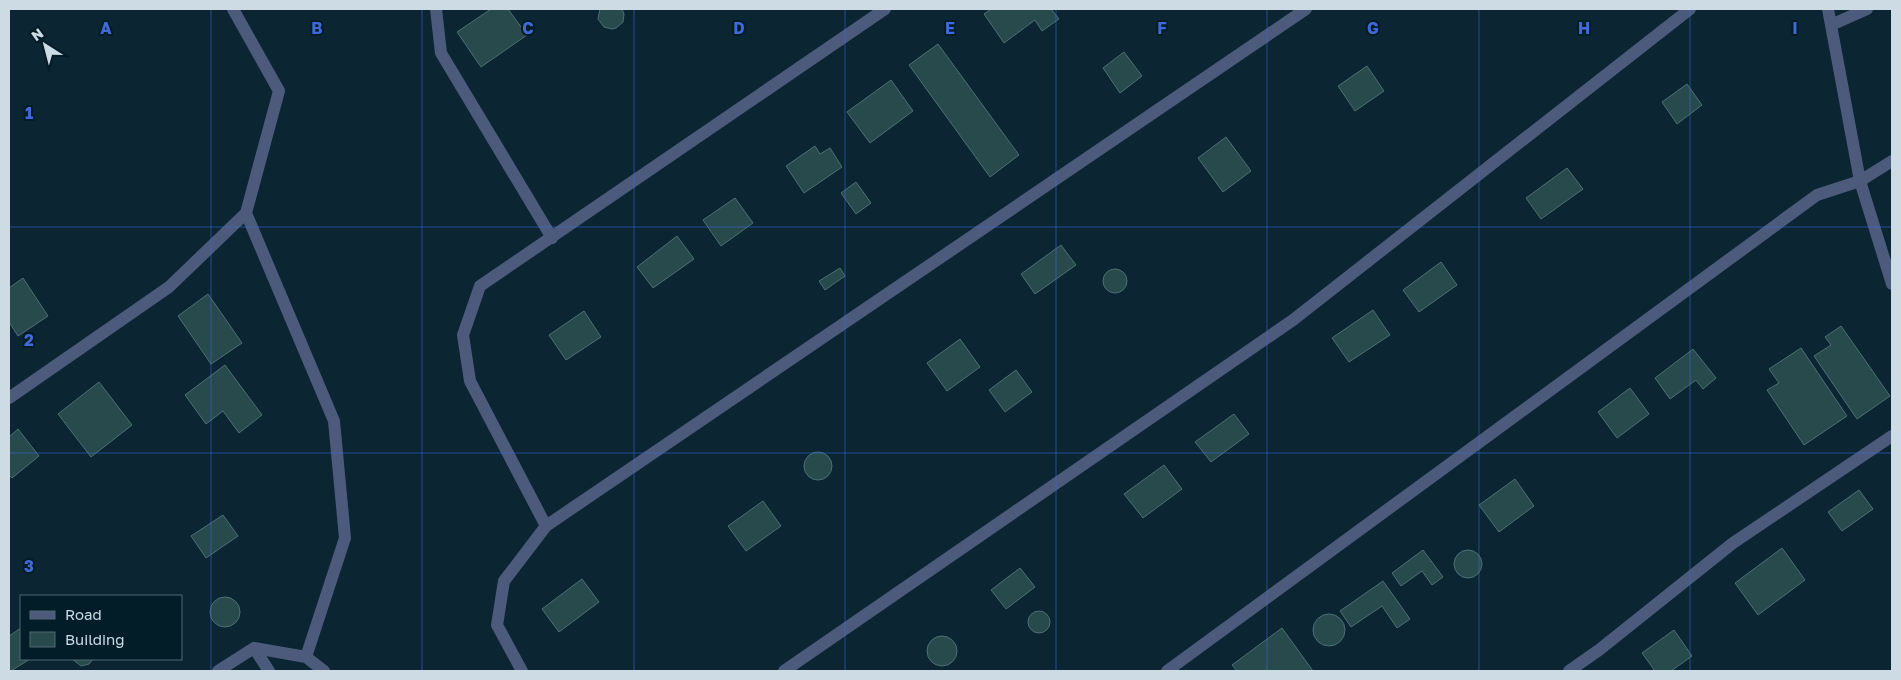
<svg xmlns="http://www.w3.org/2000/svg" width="1901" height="680" font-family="'Golos Text',sans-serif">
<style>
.building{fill:#284a4d;stroke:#4d7073}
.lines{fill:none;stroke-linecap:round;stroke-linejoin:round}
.minor{stroke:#4c5b7b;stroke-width:12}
.grid{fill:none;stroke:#406ada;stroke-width:1;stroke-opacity:0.55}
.grid-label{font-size:16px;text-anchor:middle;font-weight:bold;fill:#406ada;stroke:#021c28;stroke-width:4;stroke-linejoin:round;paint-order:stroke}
</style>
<rect width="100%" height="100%" fill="#0b2533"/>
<path class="building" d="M491,9H508L527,35L481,67L457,32Z
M600,9H622L624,14L623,22L616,28L612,29L604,27L598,19Z
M991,9H1051L1059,19L1042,31L1035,20L1004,43L984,14Z
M938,44L1019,155L990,177L909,65Z
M1124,52L1142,76L1120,93L1103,68Z
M1367,66L1384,91L1355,111L1338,86Z
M891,80L913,111L870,143L847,112Z
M1687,84L1702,105L1677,124L1662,102Z
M1226,137L1251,171L1223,192L1198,158Z
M815,146L820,154L830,148L842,167L804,193L786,166Z
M1567,168L1583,189L1541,219L1526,198Z
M856,182L871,203L856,214L841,193Z
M735,198L753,223L721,246L703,220Z
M677,236L694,259L653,288L637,267Z
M1061,245L1076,265L1035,294L1021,274Z
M1441,262L1457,285L1419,312L1403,290Z
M840,268L845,276L825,290L819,281Z
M1103 281a12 12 0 1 1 24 0a12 12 0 1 1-24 0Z
M23,278L48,316L18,336L9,322V288Z
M208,294L242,343L211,364L178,316Z
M1373,310L1390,335L1349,362L1332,338Z
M584,311L601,337L566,360L549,335Z
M1841,326L1890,396L1857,419L1814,356L1831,345L1825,337Z
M960,339L980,367L947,391L927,363Z
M1801,348L1847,416L1804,445L1767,390L1779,383L1769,369Z
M1693,349L1716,378L1703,389L1696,380L1670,399L1655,378Z
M225,365L262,415L239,433L223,411L206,424L185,395Z
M1016,370L1032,392L1005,412L989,390Z
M99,382L132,425L91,457L58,414Z
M1630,388L1649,414L1617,438L1598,412Z
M1234,414L1249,434L1211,462L1195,442Z
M18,429L39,456L12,478L9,475V437Z
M804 466a14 14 0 1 1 28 0a14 14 0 1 1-28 0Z
M1164,465L1182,489L1143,518L1124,494Z
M1515,479L1534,506L1499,532L1479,505Z
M1859,490L1873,509L1842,531L1828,512Z
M763,501L781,526L746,551L728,526Z
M223,515L238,536L206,558L191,536Z
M1782,548L1805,580L1758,615L1735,583Z
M1454 564a14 14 0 1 1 28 0a14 14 0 1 1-28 0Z
M1423,550L1443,577L1432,585L1422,571L1401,586L1392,573Z
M1020,568L1035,587L1006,609L991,590Z
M582,579L599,602L559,632L542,609Z
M1383,581L1410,619L1397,628L1382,606L1351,627L1340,611Z
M210 612a15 15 0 1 1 30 0a15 15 0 1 1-30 0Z
M1028 622a11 11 0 1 1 22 0a11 11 0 1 1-22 0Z
M1313 630a16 16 0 1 1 32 0a16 16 0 1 1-32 0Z
M21,628V659H30L11,671H9V636Z
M1282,628L1313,671H1237L1232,665Z
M1674,630L1692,656L1671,671H1655L1642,653Z
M927 651a15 15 0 1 1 30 0a15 15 0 1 1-30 0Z
M72,659H93L89,664L81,666Z"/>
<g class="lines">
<path class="minor" d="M436,9L441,53L552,238
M1828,9L1860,181L1892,284
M1831,25L1867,9
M246,213L334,421L345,538L306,657
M9,398L169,287L246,213L279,91L233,9
M546,526L1306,9
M254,648L269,671
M218,671L254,648L306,657L324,671
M522,671L497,625L504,581L546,526L470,381L463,335L480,286L885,9
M784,671L1293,320L1690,9
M1167,671L1817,195L1860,181L1892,161
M1569,671L1599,650L1733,543L1892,436"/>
</g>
<path class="grid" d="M211,9V671M422,9V671M634,9V671M845,9V671M1056,9V671M1267,9V671M1479,9V671M1690,9V671M9,227H1892M9,453H1892"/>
<g class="grid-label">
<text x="106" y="34">A</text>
<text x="317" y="34">B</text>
<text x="528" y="34">C</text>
<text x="739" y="34">D</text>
<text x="950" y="34">E</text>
<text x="1162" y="34">F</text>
<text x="1373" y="34">G</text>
<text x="1584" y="34">H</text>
<text x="1795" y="34">I</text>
<text x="29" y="119">1</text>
<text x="29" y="346">2</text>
<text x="29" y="572">3</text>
</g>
<rect width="1901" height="680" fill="none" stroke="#ccdbe4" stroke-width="20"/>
<rect x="20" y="595" width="162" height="65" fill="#021c28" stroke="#536873"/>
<rect x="30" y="611" width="25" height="8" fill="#4c5b7b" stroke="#536873"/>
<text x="65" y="620" font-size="15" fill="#ccdbe4">Road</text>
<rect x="30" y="632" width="25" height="15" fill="#284a4d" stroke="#536873"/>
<text x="65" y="645" font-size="15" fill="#ccdbe4">Building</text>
<g transform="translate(45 45) rotate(324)" stroke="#021c28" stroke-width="4" paint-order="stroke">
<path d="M0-4L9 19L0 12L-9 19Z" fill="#ccdbe4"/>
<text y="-8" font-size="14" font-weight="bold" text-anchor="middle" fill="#ccdbe4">N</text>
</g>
</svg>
